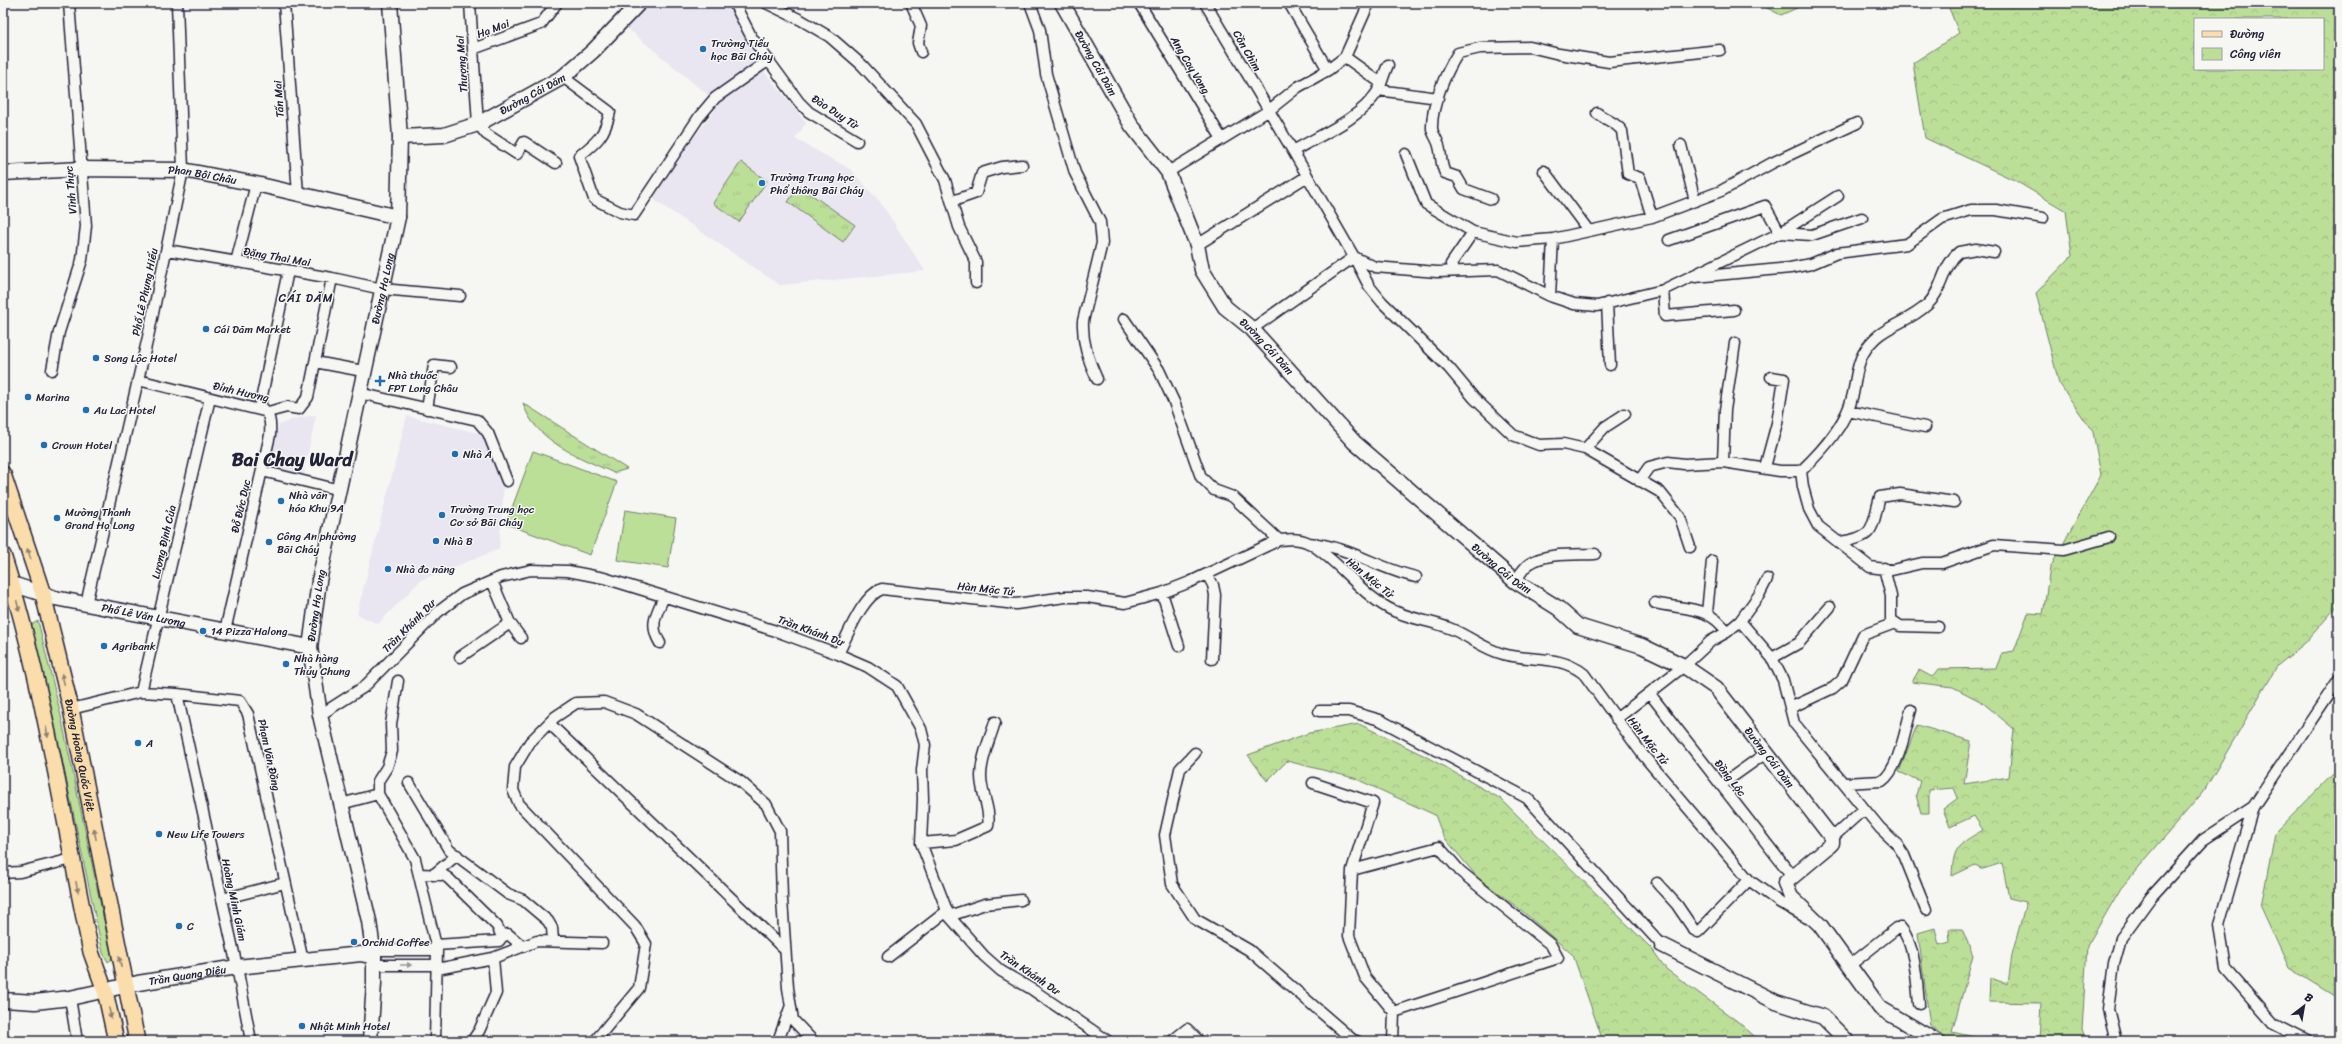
<svg xmlns="http://www.w3.org/2000/svg" width="2342" height="1044" font-family="Sriracha,sans-serif">
<style>
.built{fill:#e9e5f1}
.green{fill:#bcdf98;stroke:#6f806a}
.forest{fill:url(#forest-crowns);stroke:#6f806a;fill-rule:evenodd}
.park{fill:url(#park-tufts);stroke:#6f806a}
.lines{fill:none;stroke-linecap:round;stroke-linejoin:round}
.street-casing{stroke:#22223b;stroke-width:13}
.secondary-casing{stroke:#22223b;stroke-width:17}
.primary-casing{stroke:#22223b;stroke-width:18}
.street{stroke:#f6f6f2;stroke-width:10}
.secondary{stroke:#f6f6f2;stroke-width:14}
.primary{stroke:#faddab;stroke-width:15}
.oneway{fill:#8e8073}
.oneway2{fill:#9797a0}
.poi-dot{fill:#1f6fb2;stroke:#f6f6f2;stroke-width:1.5}
.labels{text-anchor:middle;dominant-baseline:central;stroke-width:3;stroke-linejoin:round;paint-order:stroke}
.street-label{font-size:11px;fill:#22223b;stroke:#f6f6f2}
.poi-label{font-size:11px;fill:#22223b;stroke:#f6f6f2;text-anchor:start}
.neighbourhood-label{font-size:12px;letter-spacing:1px;fill:#22223b;stroke:#f6f6f2}
.town-label{font-size:19px;font-weight:bold;fill:#22223b;stroke:#f6f6f2}
</style>
<defs>
<pattern id="forest-crowns" width="20" height="18" patternUnits="userSpaceOnUse"><rect width="20" height="18" fill="#bcdf98"/><path d="M2 6a3 3 0 1 1 6 0M12 15a3 3 0 1 1 6 0" fill="none" stroke="#a1bf84"/></pattern>
<pattern id="park-tufts" width="24" height="20" patternUnits="userSpaceOnUse"><rect width="24" height="20" fill="#bcdf98"/><path d="M3 7l-1-3M5 7V3M7 7l1-3M15 17l-1-3M17 17v-4M19 17l1-3" fill="none" stroke="#a1bf84"/></pattern>
</defs>
<rect width="100%" height="100%" fill="#f6f6f2"/>
<filter id="ink" filterUnits="userSpaceOnUse"><feTurbulence type="fractalNoise" baseFrequency=".025" numOctaves="2"/><feDisplacementMap in="SourceGraphic" scale="8" xChannelSelector="R" yChannelSelector="G"/><feConvolveMatrix kernelMatrix="1 2 1 2 8 2 1 2 1" color-interpolation-filters="sRGB"/></filter>
<g filter="url(#ink)">
<path class="built" d="M648,3H729L763,70L806,123L795,139L850,169L880,202L925,271L780,285L650,197L719,104L627,28Z
M316,415L303,476L269,469L279,425L297,418Z
M407,416L486,435L504,481L499,549L421,580L378,624L357,614Z"/>
<path class="green" d="M533,451L617,482L590,555L506,524Z
M625,510L676,518L668,568L617,560Z
M38,621L61,716L112,959L108,962L103,953L53,717L31,625Z"/>
<path class="forest" d="M1757,3H1808L1781,15Z
M1947,3H2339V604L2305,643L2277,666L2204,791L2121,888L2087,946L2082,1031L2088,1041H2039L2041,1003L1989,1002L1990,978L2008,984L2012,955L2026,902L2009,898L2002,863L1983,869L1975,865L1952,876C1953,846 1959,844 1983,830L1974,816L1950,827L1943,809L1958,798L1954,788L1929,790V813H1921L1916,795L1920,781L1899,772L1917,725L1971,741L1964,784L2009,777L2014,729L1982,702L1953,687L1912,682L1919,670L1932,677L1938,669L1996,668L2002,653L2014,651L2028,613L2043,614L2050,568L2101,475L2093,432L2059,383L2036,293L2072,256L2066,211L2014,180L1925,138L1913,63L1959,33ZM2195,19H2323V69H2195Z
M1359,724L1425,756L1501,799L1652,949L1666,969L1737,1021L1760,1041H1603L1573,955L1521,910L1478,878L1443,836L1435,815L1354,778L1287,761L1267,781L1248,755L1309,733Z
M2339,768V999L2289,968L2261,907L2275,833Z
M1935,928L1939,945L1950,942L1949,929H1962L1973,955L1952,1032L1992,1041H1951L1930,1026L1918,933Z"/>
<path class="park" d="M741,162L767,181L739,222L713,203Z
M799,186L855,225L843,242L788,202Z
M523,403L627,469L614,473C581,458 534,441 523,403Z"/>
<g class="lines">
<g class="street-casing">
<path id="street" d="M284,3L298,194
M470,3L478,124L486,134L517,154L524,142L556,163
M734,3L752,38L799,102L809,112L857,141
M766,3L801,20L830,37L862,65L916,124L945,180L959,227L976,262V283
M911,3L921,26L918,43L921,52
M1030,3L1040,30L1046,74L1075,173L1100,222L1102,243L1083,321C1082,342 1088,359 1097,379
M1139,3L1222,139
M1205,3L1293,151L1354,257L1369,286L1382,302L1449,368L1474,398L1513,435L1539,445L1563,444L1585,449L1660,492L1680,517L1690,547
M1289,3L1328,70L1345,57L1381,83
M473,49L541,24L557,3
M1345,57L1369,3
M563,77L610,112C605,135 597,142 579,156L594,199L620,212L634,215L699,117L715,98L769,60
M1378,90L1438,98
M1597,113C1605,120 1616,122 1622,131L1628,174L1640,178L1652,217
M1681,145L1695,201
M1293,151C1322,134 1359,120 1378,91C1382,83 1384,73 1388,65
M1406,154L1426,204L1473,232L1517,242L1553,239L1652,217L1721,191L1772,163L1857,123
M1544,171L1588,230
M1168,172L1268,111L1298,87L1328,70
M1491,199L1464,189L1457,177L1445,173C1440,163 1442,156 1439,146C1438,140 1433,135 1432,129C1431,106 1446,72 1458,53L1480,48L1530,47L1559,54L1609,62L1720,50
M953,201L976,193L982,173L1002,167L1022,165
M1669,240L1765,206L1780,233L1812,235L1862,218
M1197,245L1306,177
M167,250L332,278L382,289L460,296
M236,262L256,184
M1453,271L1451,264L1473,232
M1695,277L1790,268L1811,264L1837,253L1907,244L1942,219L1971,210H1996L2043,218
M1663,290L1665,316L1734,310
M1550,296L1553,239
M1607,303L1610,365
M1124,319L1159,370L1174,402L1201,477L1214,490L1233,497L1279,540
M1252,329L1354,257L1375,267L1437,272L1498,270L1550,296L1574,304L1597,306L1663,290L1780,233L1838,196
M315,362L363,371
M52,370L59,332L82,260L86,226L69,3
M138,380L268,412L287,407L299,409L308,397L332,278
M359,393L477,420L488,433L507,481
M427,409L434,365L451,367
M1848,411L1925,427
M1585,449L1605,427L1625,414
M1723,462L1725,410L1735,343
M1765,467L1777,423L1784,379L1771,377
M262,471L340,490
M1801,471C1822,451 1847,424 1853,394C1856,380 1856,367 1863,354C1879,325 1904,326 1927,305C1943,290 1942,266 1959,252L1976,249L1994,252
M1639,481L1649,467L1668,462L1684,464L1723,462L1780,471H1801L1803,487L1809,509L1818,526L1870,567L1892,570L1922,563H1942L1994,545L2064,550L2109,537
M1840,542C1876,537 1871,529 1880,497L1900,494L1954,502
M1308,543C1347,545 1378,569 1416,577
M1884,568L1891,596V620L1900,626L1938,627
M1207,574L1213,585L1215,595L1212,659
M492,581L510,623L521,638
M1515,581C1519,576 1524,567 1529,564C1546,552 1576,555 1595,554
M1162,593L1179,646
M1655,603C1684,610 1709,605 1727,632
M86,604L148,337L183,170L177,3
M1707,613L1712,561
M1740,621L1772,658L1783,680L1794,723L1880,828L1896,843L1904,855L1926,910
M225,631L270,435C271,421 270,415 260,405L288,271
M660,643C649,625 656,614 664,597
M838,654C848,635 862,596 882,589L1016,604L1065,597H1087L1125,603L1162,593L1190,582L1279,540C1289,539 1299,538 1309,543C1338,560 1358,591 1388,608C1407,619 1429,620 1449,628C1468,635 1483,649 1503,654C1531,662 1559,654 1584,674L1643,755L1749,880L1779,902L1807,918
M460,657L510,623
M1772,658L1799,643L1830,607
M398,681L391,724L392,751L387,767L378,781V794L415,859L437,950L435,1041
M141,692L210,398
M177,694L237,967L251,1041
M1650,694L1792,876
M1790,708L1833,688L1842,680L1863,635L1895,623
M71,709L141,692L177,694L240,701L248,714L303,961
M1319,711H1349L1380,720L1527,798L1662,945
M320,715L364,687L438,612L462,594L501,577L531,570L568,571L604,578L776,631L838,654L868,667L897,686L921,729L925,745L922,770L923,799L921,843L949,916L984,956L1001,971L1033,990L1108,1041
M1616,719L1684,666L1711,641L1727,632L1740,621L1759,595L1767,579
M549,723L785,950
M1195,753L1180,769L1165,835L1172,884L1195,919L1249,950L1353,1040L1357,1041
M409,783L449,850L508,894L523,900L548,921L552,928L553,940
M1313,783L1373,803L1352,870L1349,936L1365,977L1394,1012L1393,1041
M1844,783L1882,781C1899,769 1905,730 1911,710
M1721,785L1766,753
M341,804L378,794
M2253,807L2219,925L2226,969L2274,1024L2307,1041
M1832,838L1864,809
M921,843L956,840L988,826C991,809 981,794 981,776C981,758 990,739 995,722
M1352,870L1439,847L1460,871L1551,945L1558,958L1394,1012
M3,873L20,872L72,859
M420,874L443,875L448,878L497,926L502,937L499,941L436,945
M433,875L457,855
M1657,883L1677,905L1694,930L1698,932L1749,880
M222,899L285,883
M949,916L985,904L1021,900
M502,937L508,934L522,946
M373,950H437
M888,957L947,911
M374,965H437
M1849,966L1897,928H1901C1915,944 1917,983 1919,1004
M437,969L493,958L537,941L602,943
M70,998L77,1041
M472,1041L479,1031L496,993L493,958
M595,1041L639,988L646,944L635,926L519,804L513,790L515,767L530,742L555,717L576,703L604,702L636,714L741,782L766,804L780,831L782,899L788,988L793,1020L813,1041
M778,1041L790,1008
M1172,1041L1187,1029L1199,1041
M2116,1041L2108,1009L2114,963L2121,938L2151,897L2203,840L2253,807L2339,679"/>
</g>
<g class="secondary-casing">
<g id="secondary">
<path id="s1" d="M1062,3L1132,126L1168,172L1197,245L1202,270L1225,307L1252,329L1354,442L1515,581L1558,608L1578,626L1642,646L1684,666L1716,688L1832,838V843L1827,848L1785,883L1791,897L1820,925L1880,1008L1936,1041"/>
<path id="s2" d="M400,137L444,135L478,124L563,77L593,51L639,3"/>
<path id="s3" d="M3,173L81,169L183,170L256,184L398,217"/>
<path id="s4" d="M3,581L55,598L310,647"/>
<path d="M1662,945L1776,1002L1823,1017L1847,1041"/>
<path id="s5" d="M3,1000L35,1002L70,998L138,983L237,967L361,954L374,957"/>
<path id="s6" d="M370,1041L374,983V957L369,921L320,715L310,647L319,581L398,217L400,137L390,3"/>
</g>
</g>
<g class="primary-casing">
<g id="primary">
<path id="s7" d="M3,474L43,594L71,709L137,1041"/>
<path d="M3,555C44,684 63,820 91,952L105,991L116,1041"/>
</g>
</g>
<use href="#street" class="street"/>
<use href="#secondary" class="secondary"/>
<use href="#primary" class="primary"/>
</g>
<defs><path id="oneway-solid" d="M-6-.8H1V-3.2L6.5 0L1 3.2V.8H-6Z"/></defs>
<g class="oneway">
<use href="#oneway-solid" transform="translate(29 554) rotate(-108)"/>
<use href="#oneway-solid" transform="translate(18 606) rotate(76)"/>
<use href="#oneway-solid" transform="translate(63 679) rotate(-104)"/>
<use href="#oneway-solid" transform="translate(47 732) rotate(79)"/>
<use href="#oneway-solid" transform="translate(95 834) rotate(-101)"/>
<use href="#oneway-solid" transform="translate(77 887) rotate(78)"/>
<use href="#oneway-solid" transform="translate(120 962) rotate(-102)"/>
<use href="#oneway-solid" transform="translate(110 1013) rotate(78)"/>
</g>
<use class="oneway2" href="#oneway-solid" transform="translate(406 965)"/>
</g>
<g class="poi-dot">
<circle cx="703" cy="49" r="4"/>
<circle cx="762" cy="183" r="4"/>
<circle cx="206" cy="329" r="4"/>
<circle cx="96" cy="358" r="4"/>
<path d="M378 375h4v4h4v4h-4v4h-4v-4h-4v-4h4z"/>
<circle cx="28" cy="397" r="4"/>
<circle cx="86" cy="410" r="4"/>
<circle cx="44" cy="445" r="4"/>
<circle cx="455" cy="454" r="4"/>
<circle cx="281" cy="501" r="4"/>
<circle cx="442" cy="515" r="4"/>
<circle cx="57" cy="518" r="4"/>
<circle cx="436" cy="541" r="4"/>
<circle cx="269" cy="542" r="4"/>
<circle cx="388" cy="569" r="4"/>
<circle cx="203" cy="631" r="4"/>
<circle cx="104" cy="646" r="4"/>
<circle cx="286" cy="664" r="4"/>
<circle cx="138" cy="743" r="4"/>
<circle cx="159" cy="834" r="4"/>
<circle cx="179" cy="926" r="4"/>
<circle cx="354" cy="942" r="4"/>
<circle cx="302" cy="1026" r="4"/>
</g>
<g class="labels">
<g class="street-label">
<text transform="translate(493 29) rotate(-21)">Hạ Mai</text>
<text transform="translate(1247 51) rotate(60)">Cồn Chìm</text>
<text stroke="none"><textPath href="#s1" startOffset="69">Đường Cái Dăm</textPath></text>
<text transform="translate(462 64) rotate(-94)">Thượng Mai</text>
<text transform="translate(1190 65) rotate(59)">Ang Cay Vong</text>
<text stroke="none"><textPath href="#s2" startOffset="142">Đường Cái Dăm</textPath></text>
<text transform="translate(279 99) rotate(-94)">Tấn Mai</text>
<text transform="translate(835 112) rotate(33)">Đào Duy Từ</text>
<text stroke="none"><textPath href="#s3" startOffset="200">Phan Bội Châu</textPath></text>
<text transform="translate(71 190) rotate(-95)">Vĩnh Thực</text>
<text transform="translate(277 257) rotate(10)">Đặng Thai Mai</text>
<text stroke="none"><textPath href="#s6" startOffset="767">Đường Hạ Long</textPath></text>
<text transform="translate(145 292) rotate(-78)">Phố Lê Phụng Hiểu</text>
<text stroke="none"><textPath href="#s1" startOffset="405">Đường Cái Dăm</textPath></text>
<text transform="translate(241 392) rotate(13)">Đỉnh Hương</text>
<text transform="translate(241 506) rotate(-77)">Đỗ Đức Dục</text>
<text transform="translate(164 542) rotate(-77)">Lương Định Của</text>
<text stroke="none"><textPath href="#s1" startOffset="729">Đường Cái Dăm</textPath></text>
<text transform="translate(1370 578) rotate(39)">Hàn Mặc Tử</text>
<text transform="translate(986 589) rotate(6)">Hàn Mặc Tử</text>
<text stroke="none"><textPath href="#s6" startOffset="443">Đường Hạ Long</textPath></text>
<text stroke="none"><textPath href="#s4" startOffset="145">Phố Lê Văn Lương</textPath></text>
<text transform="translate(409 626) rotate(-45)">Trần Khánh Dư</text>
<text transform="translate(811 631) rotate(20)">Trần Khánh Dư</text>
<text transform="translate(1648 741) rotate(52)">Hàn Mặc Tử</text>
<text stroke="none"><textPath href="#s7" startOffset="292">Đường Hoàng Quốc Việt</textPath></text>
<text transform="translate(269 755) rotate(78)">Phạm Văn Đồng</text>
<text stroke="none"><textPath href="#s1" startOffset="1065">Đường Cái Dăm</textPath></text>
<text transform="translate(1730 778) rotate(52)">Đồng Lộc</text>
<text transform="translate(234 900) rotate(78)">Hoàng Minh Giám</text>
<text transform="translate(1030 973) rotate(34)">Trần Khánh Dư</text>
<text stroke="none"><textPath href="#s5" startOffset="187">Trần Quang Diệu</textPath></text>
</g>
<g class="poi-label">
<text x="711" y="43">Trường Tiểu<tspan x="711" dy="13">học Bãi Cháy</tspan></text>
<text x="770" y="177">Trường Trung học<tspan x="770" dy="13">Phổ thông Bãi Cháy</tspan></text>
<text x="214" y="329">Cái Dăm Market</text>
<text x="104" y="358">Song Lộc Hotel</text>
<text x="388" y="375">Nhà thuốc<tspan x="388" dy="13">FPT Long Châu</tspan></text>
<text x="36" y="397">Marina</text>
<text x="94" y="410">Au Lac Hotel</text>
<text x="52" y="445">Crown Hotel</text>
<text x="463" y="454">Nhà A</text>
<text x="289" y="495">Nhà văn<tspan x="289" dy="13">hóa Khu 9A</tspan></text>
<text x="450" y="509">Trường Trung học<tspan x="450" dy="13">Cơ sở Bãi Cháy</tspan></text>
<text x="65" y="512">Mường Thanh<tspan x="65" dy="13">Grand Hạ Long</tspan></text>
<text x="277" y="536">Công An phường<tspan x="277" dy="13">Bãi Cháy</tspan></text>
<text x="444" y="541">Nhà B</text>
<text x="396" y="569">Nhà đa năng</text>
<text x="211" y="631">14 Pizza Halong</text>
<text x="112" y="646">Agribank</text>
<text x="294" y="658">Nhà hàng<tspan x="294" dy="13">Thủy Chung</tspan></text>
<text x="146" y="743">A</text>
<text x="167" y="834">New Life Towers</text>
<text x="187" y="926">C</text>
<text x="362" y="942">Orchid Coffee</text>
<text x="310" y="1026">Nhật Minh Hotel</text>
</g>
<g class="neighbourhood-label">
<text x="306" y="298">CÁI DĂM</text>
</g>
<g class="town-label">
<text x="292" y="459">Bai Chay Ward</text>
</g>
</g>
<rect width="2342" height="1044" fill="none" stroke="#f6f6f2" stroke-width="16"/>
<rect x="8" y="8" width="2326" height="1028" fill="none" stroke="#22223b" stroke-width="1.5" filter="url(#ink)"/>
<rect x="2194" y="18" width="130" height="52" fill="#f6f6f2" stroke="#a1a1a9"/>
<rect x="2202" y="31" width="20" height="6" fill="#faddab" stroke="#a1a1a9"/>
<text x="2230" y="38" font-size="12" fill="#22223b">Đường</text>
<rect x="2202" y="48" width="20" height="12" fill="url(#park-tufts)" stroke="#a1a1a9"/>
<text x="2230" y="58" font-size="12" fill="#22223b">Công viên</text>
<g transform="translate(2304 1006) rotate(31)" stroke="#f6f6f2" stroke-width="3" paint-order="stroke">
<path d="M0-3L7 15L0 10L-7 15Z" fill="#22223b"/>
<text y="-6" font-size="11" font-weight="bold" text-anchor="middle" fill="#22223b">B</text>
</g>
</svg>
